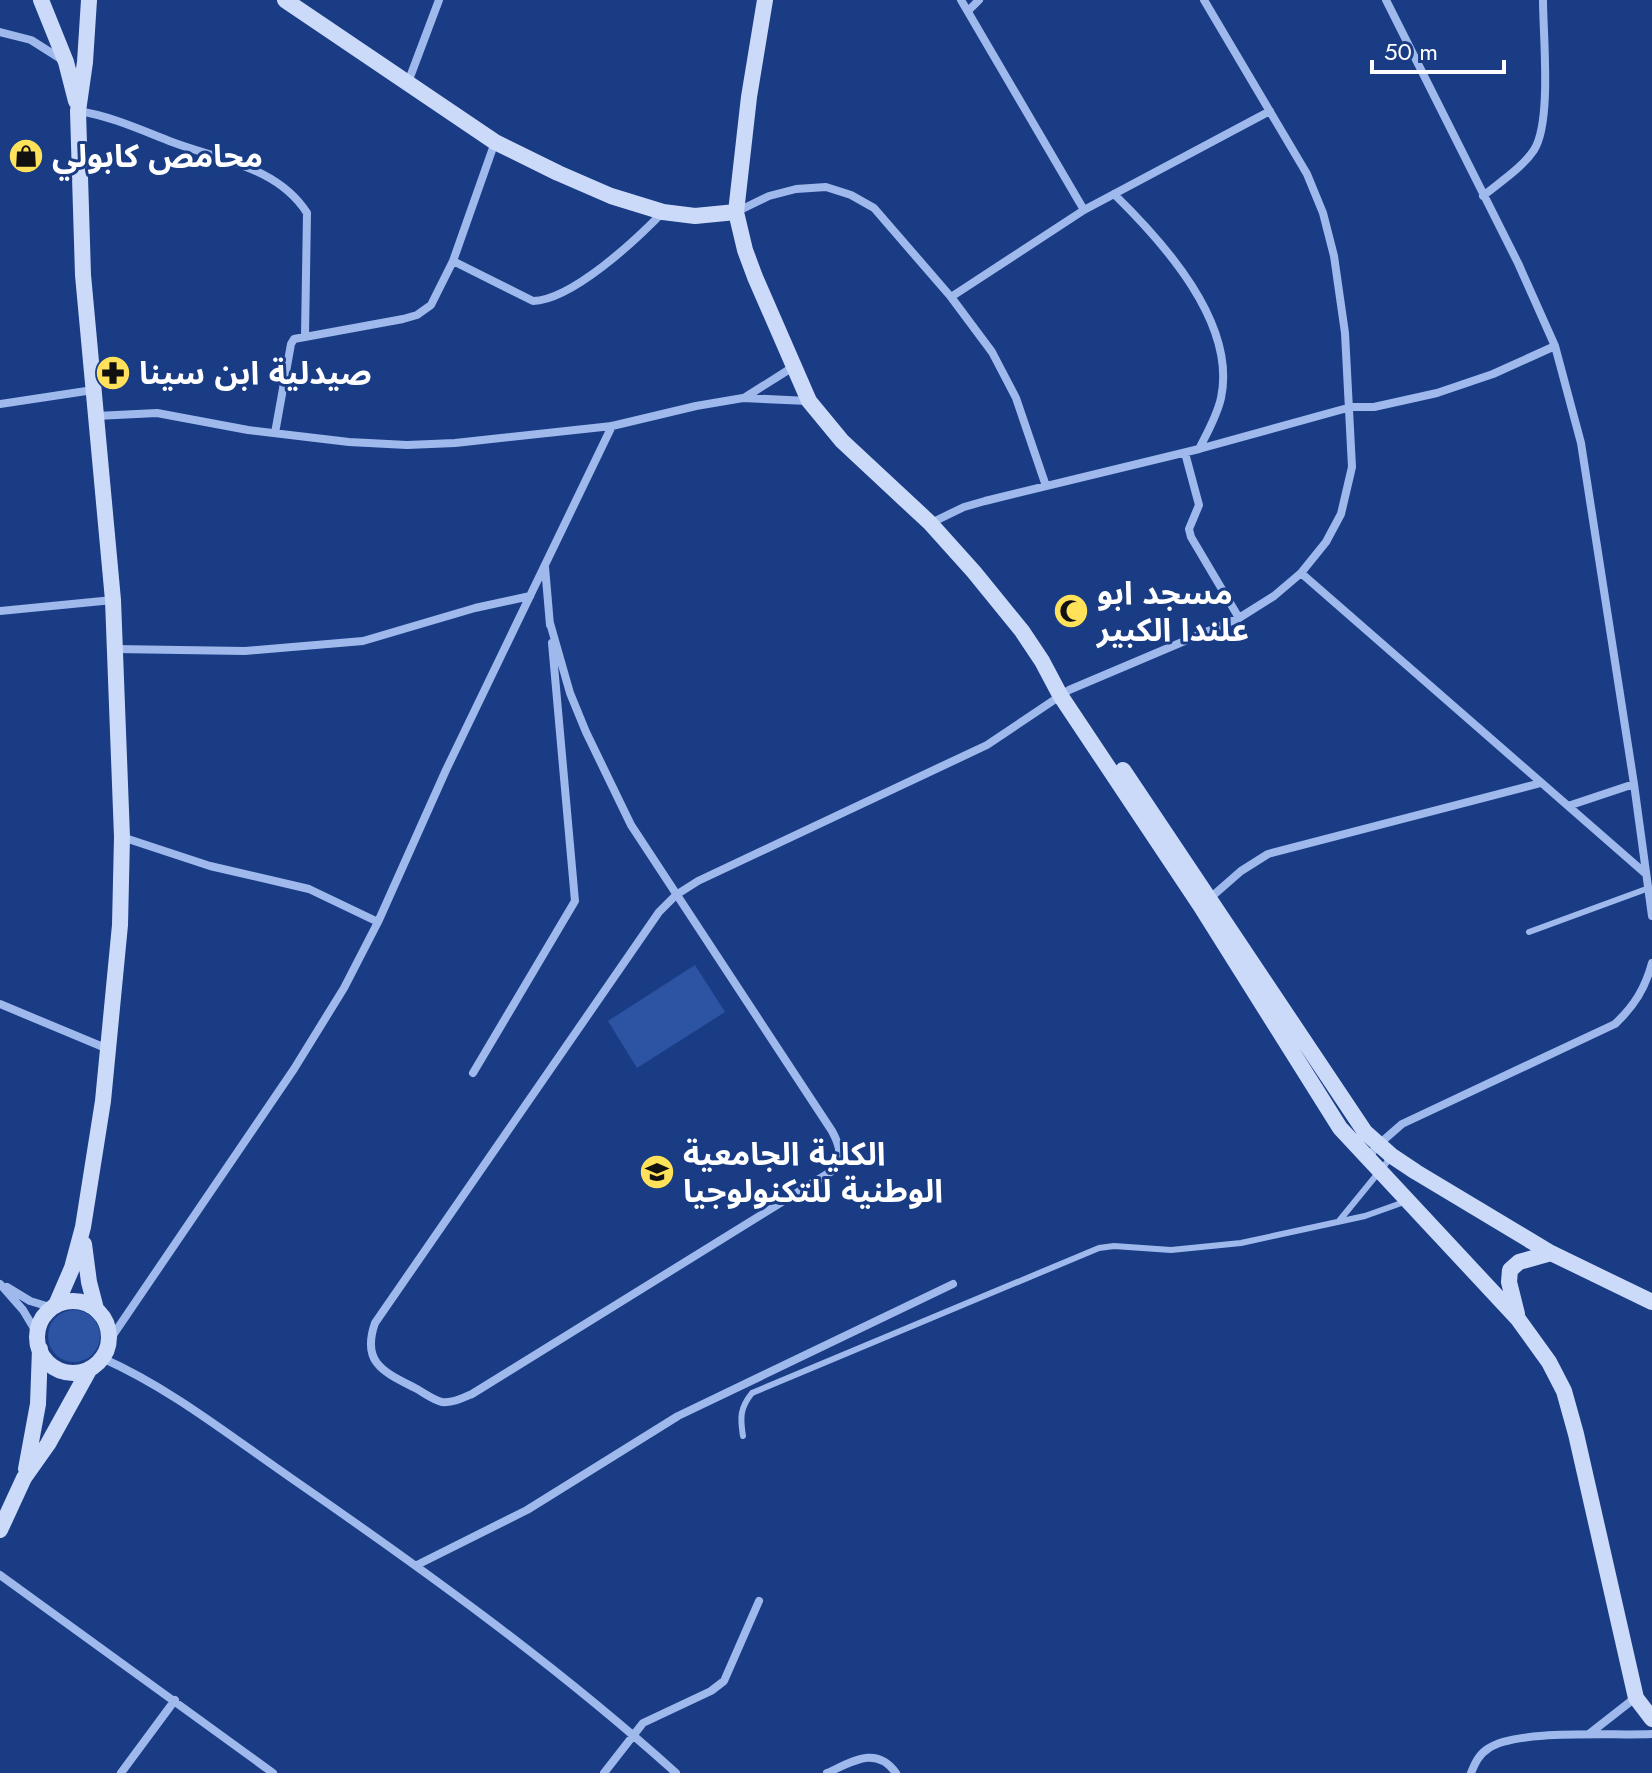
<svg xmlns="http://www.w3.org/2000/svg" width="1652" height="1773" font-family="Jost,'Noto Sans Arabic',sans-serif">
<style>
.green{fill:#2c54a3}
.lines{fill:none;stroke-linecap:round;stroke-linejoin:round}
.lane{stroke:#9fb9ec;stroke-width:6}
.street{stroke:#9fb9ec;stroke-width:8}
.secondary{stroke:#cbdaf9;stroke-width:16}
.labels{text-anchor:middle;dominant-baseline:central;stroke-width:6;stroke-linejoin:round;paint-order:stroke}
.poi-label{font-size:32px;font-weight:bold;fill:#fff;stroke:#193c85;text-anchor:start}
</style>
<rect width="100%" height="100%" fill="#193c85"/>
<path class="green" d="M695,965L725,1012L637,1068L608,1021Z
M48 1336a26 26 0 1 1 52 0a26 26 0 1 1-52 0Z"/>
<g class="lines">
<path class="lane" d="M1529,932L1649,888
M1339,1221L1392,1156
M743,1436C740,1417 740,1408 752,1393L1099,1248L1114,1246L1171,1250L1241,1243L1365,1216L1407,1201"/>
<path class="street" d="M961,0L1084,210
M1386,0L1518,263L1555,346L1581,443L1634,784L1652,916
M968,11L979,0
M0,32L31,40L61,59
M407,85L439,0
M78,111C111,116 141,130 172,142C220,160 278,167 307,213L305,336
M1114,194C1163,242 1237,323 1221,398C1217,416 1207,433 1199,449
M1483,196C1500,182 1522,168 1534,150C1552,122 1543,35 1543,0
M736,212L769,196L796,189L826,187L851,195L874,208L951,297L992,352L1016,398L1046,486
M453,261L533,301C572,300 636,240 663,212
M951,297L1084,210L1270,111
M744,398L793,367
M0,404L93,390
M96,416L157,413L248,430L349,442L407,445L455,443L612,426L696,406L743,398L808,401
M275,433L291,344L294,339L403,319L417,315L431,305L453,261L495,142
M1185,453L1199,505L1189,529L1191,537L1239,618
M931,523L964,507L985,501L1199,449L1351,407H1374L1437,393L1493,374L1555,346
M545,567L550,625
M1301,573L1646,874
M0,611L113,600
M550,623L570,693L586,732L631,825L832,1131C840,1146 843,1155 832,1171L472,1394C463,1398 453,1403 442,1402C433,1400 423,1392 415,1388C384,1372 361,1363 375,1323L659,912L676,895L698,881L987,745L1069,690L1239,618L1274,596L1301,573L1326,542L1341,514L1352,467L1345,333L1334,256L1323,213L1307,174L1204,0
M115,649L245,651L363,641L475,608L530,596
M1568,806L1634,784
M122,837L210,866L309,889L378,922
M1209,899L1241,871L1268,854L1541,783
M0,1004L108,1049
M473,1073L575,901L552,643
M1367,1159L1378,1145L1402,1124L1615,1024C1634,1006 1645,989 1652,963
M0,1284L23,1310L38,1335
M7,1287L30,1301L53,1308
M109,1341L294,1069L344,988L378,922L446,770L612,426
M102,1358C170,1388 230,1436 291,1478C424,1570 556,1665 676,1773
M417,1565L527,1510L678,1416L953,1284
M0,1575L273,1773
M1589,1734L1635,1698
M121,1773L175,1700
M604,1773L643,1723L711,1691L724,1681L759,1601
M827,1773C852,1762 876,1745 896,1773
M1471,1773C1475,1763 1479,1754 1489,1748C1517,1729 1615,1736 1652,1734"/>
<path class="secondary" d="M41,0L66,62L76,101
M285,0L495,142L558,173L611,196L663,212L695,216L736,212
M765,0L749,97L736,212L745,250L755,277L809,401L842,441L930,523L974,572L1022,631L1042,661L1060,695L1200,905L1340,1128L1518,1319L1549,1362L1564,1391L1576,1434L1636,1698L1652,1719
M1123,770L1365,1132L1392,1156L1416,1172L1551,1253L1652,1302
M84,1244L89,1282L96,1309
M37 1337a36 36 0 1 1 72 0a36 36 0 1 1-72 0Z
M56,1305L72,1268L83,1227L103,1101L120,925L122,837L113,600L83,275L78,111L85,62L89,0
M1517,1314L1509,1282L1510,1270L1519,1262L1551,1253
M26,1469L38,1404L40,1349
M0,1530L24,1478L48,1444L89,1370"/>
</g>
<defs>
<g id="shop-disc" transform="scale(1.8)"><circle r="9.5" fill="#ffe25a" stroke="#193c85"/><path d="M-5-2.5h2.3a2.7 3.5 0 0 1 5.4 0H5L5.5 6h-11ZM-1.5-2.5h3a1.5 2.3 0 0 0-3 0Z" fill="#111"/></g>
<g id="pharmacy-disc" transform="scale(1.8)"><circle r="9.5" fill="#ffe25a" stroke="#193c85"/><path d="M-2-6h4v4h4v4h-4v4h-4v-4h-4v-4h4Z" fill="#111"/></g>
<g id="mosque-disc" transform="scale(1.8)"><circle r="9.5" fill="#ffe25a" stroke="#193c85"/><path d="M3.5-4.9A6 6 0 1 0 3.5 4.9A5 5 0 1 1 3.5-4.9Z" fill="#111"/></g>
<g id="university-disc" transform="scale(1.8)"><circle r="9.5" fill="#ffe25a" stroke="#193c85"/><path d="M0-5L7-2L0 1L-7-2ZM-4 1L0 2.5L4 1V4Q0 6-4 4Z" fill="#111"/></g>
</defs>
<g fill-rule="evenodd">
<use href="#shop-disc" x="26" y="156"/>
<use href="#pharmacy-disc" x="113" y="373"/>
<use href="#mosque-disc" x="1071" y="611"/>
<use href="#university-disc" x="657" y="1172"/>
</g>
<g class="labels">
<g class="poi-label">
<text x="52" y="156">محامص كابولي</text>
<text x="139" y="373">صيدلية ابن سينا</text>
<text x="1097" y="593">مسجد ابو<tspan x="1097" dy="37">علندا الكبير</tspan></text>
<text x="683" y="1154">الكلية الجامعية<tspan x="683" dy="37">الوطنية للتكنولوجيا</tspan></text>
</g>
</g>
<path d="M1372 60v12h132v-12" fill="none" stroke="#ffffff" stroke-width="4"/>
<text x="1384" y="60" font-size="24" fill="#ffffff" stroke="#193c85" stroke-width="6" paint-order="stroke">50 m</text>
</svg>
